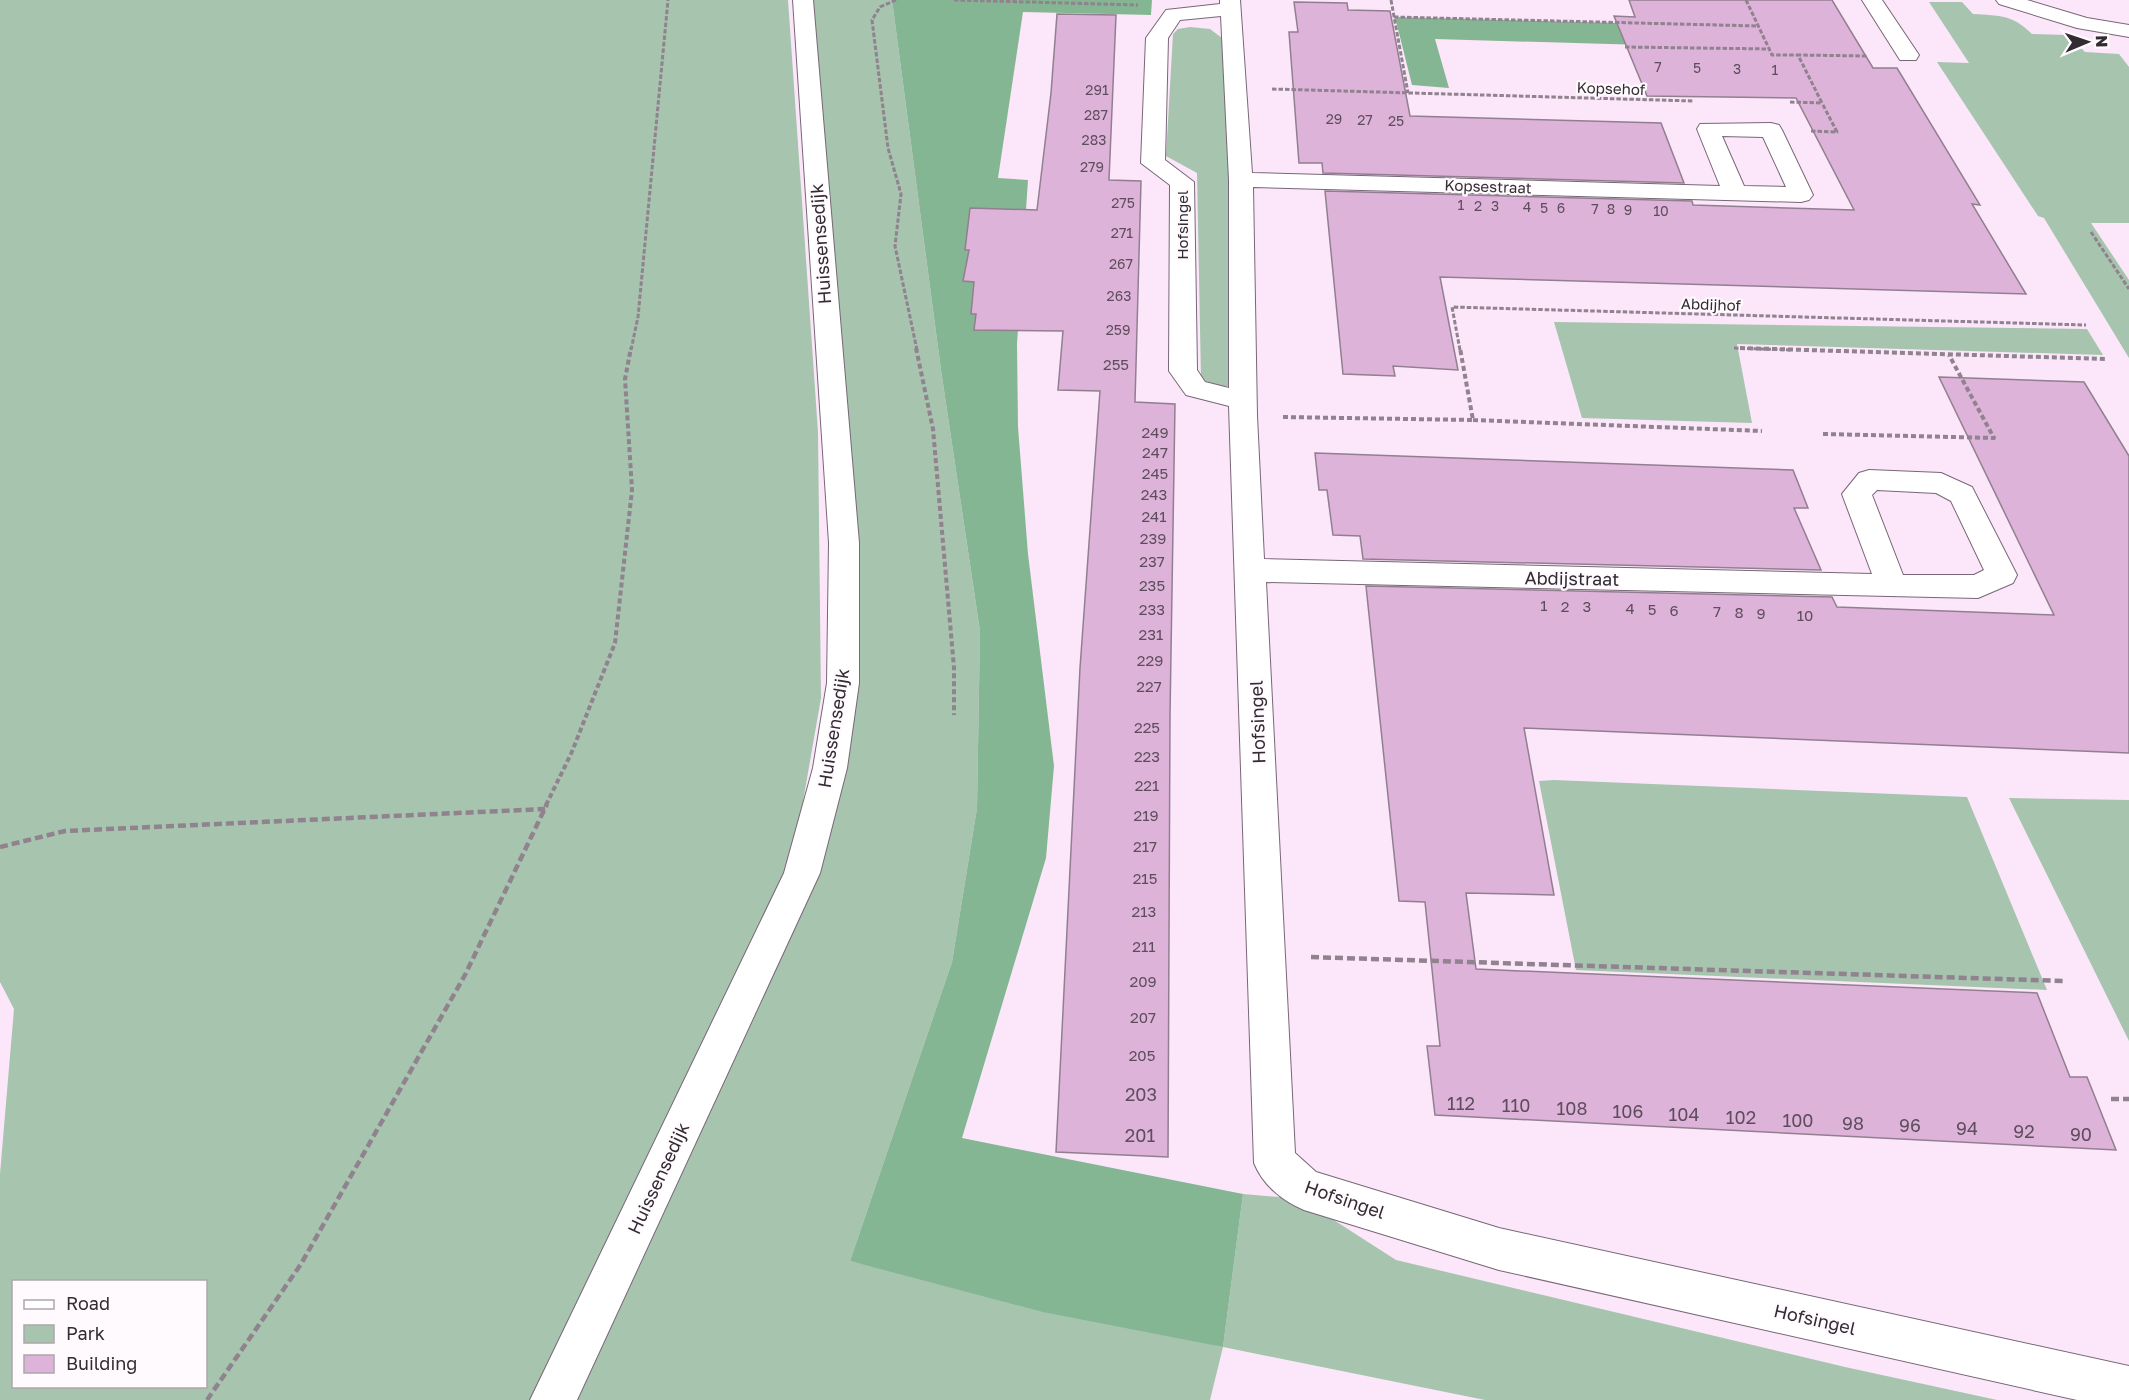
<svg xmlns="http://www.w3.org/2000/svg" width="2129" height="1400" font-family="'Golos Text',sans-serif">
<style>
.green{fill:#a6c4ae;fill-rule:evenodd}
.forest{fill:#85b693}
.building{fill:#deb3da;stroke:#917f8f;stroke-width:1.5}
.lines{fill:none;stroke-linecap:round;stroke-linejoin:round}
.minor-casing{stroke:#786776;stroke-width:2}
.path-far2{stroke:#90828e;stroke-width:3;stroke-dasharray:4.5 2;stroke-linecap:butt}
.path-far1{stroke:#90828e;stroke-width:4;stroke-dasharray:5 3;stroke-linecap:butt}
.path{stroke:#90828e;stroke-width:4.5;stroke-dasharray:8 4;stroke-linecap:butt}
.minor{fill:#fff;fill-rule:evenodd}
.labels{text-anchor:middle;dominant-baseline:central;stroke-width:4.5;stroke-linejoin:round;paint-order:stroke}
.far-number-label{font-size:14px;fill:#5e4d5c}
.far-street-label{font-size:15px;fill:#332b32;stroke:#fefafd}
.number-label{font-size:15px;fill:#5e4d5c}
.street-label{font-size:18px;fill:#332b32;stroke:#fefafd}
.near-number-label{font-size:18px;fill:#5e4d5c}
</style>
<rect width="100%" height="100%" fill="#fbe7f9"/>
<path class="green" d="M0,0H788L818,432L821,698L791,870L531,1400H0V1174L14,1009L0,982ZM14,1282H206V1386H14Z
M812,0H892L941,370L980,631L977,808L952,962L850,1261L1223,1347L1243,1194L1301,1199L1396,1260L1845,1367L1997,1400H1485L1223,1347L1210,1400H572L845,769L830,259Z
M1929,2H1962L1973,14C2000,16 2012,14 2032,34L2068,35L2085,52L2119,54L2129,67V223H2091L2129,280V358L2044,218L2038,216L1937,62L1969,63Z
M1190,27L1210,29L1222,38L1241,384L1220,387L1201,379L1197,173L1166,156L1173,34L1178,29Z
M1554,322L2087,329L2103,355L1737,344L1752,423L1582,418Z
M1554,780L1967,797L2047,990L1576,970L1539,781Z
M2009,798L2129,800V1041Z"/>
<path class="forest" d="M892,0H1152L1151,15L1023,12L998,178L1028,180L1017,344L1018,427L1028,554L1054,766L1046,858L962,1138L1243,1194L1223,1347L1043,1312L850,1261L952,962L977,808L980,631L941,370Z
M1395,17L1772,27L1781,49L1435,39L1449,88L1412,85Z"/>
<path class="building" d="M1629,0H1832L1873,68H1897L1980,205L1972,204L2026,294L1440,277L1458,370L1393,366L1395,376L1343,374L1325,191L1692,201L1693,205L1854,210L1796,98L1647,96L1614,16L1635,17Z
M1294,2L1347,3L1348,10L1390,11L1410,116L1661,123L1684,183L1323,173L1322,163H1299L1289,32H1298Z
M1057,14L1116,15L1109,180L1141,181L1135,402L1175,404L1170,715L1168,1157L1056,1152L1080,668L1100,391L1058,390L1063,331L974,330L976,314H971L974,282L963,281L969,250H965L970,208L1037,210L1051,93Z
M1939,377L2084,382L2129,456V753L1524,728L1554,895L1466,893L1476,969L2037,993L2070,1077H2087L2116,1150L1435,1115L1427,1046H1440L1425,902L1399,901L1366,586L1832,597L1837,607L2054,615Z
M1315,453L1793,470L1808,508H1794L1821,570L1363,559L1360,536L1333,535L1327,490H1319Z"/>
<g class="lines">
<g class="minor-casing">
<path id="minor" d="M793,0H813L859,543V683L847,768L820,873L577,1400H530L784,873L813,768L827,683L829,543Z
M1220,0H1240L1252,173L1720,186L1697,129L1700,124L1771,123L1779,125L1782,130L1813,195L1809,200L1801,202L1253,187L1257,416L1264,559L1872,574L1842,494L1859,473L1869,470L1941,473L1972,487L2017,575L2013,583L1978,598L1266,582L1295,1153L1316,1172L1499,1228L2129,1366V1400H2077L1499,1270L1304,1210C1282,1201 1263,1185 1254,1163L1229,406L1186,395L1169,371L1170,185L1141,163L1146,38L1166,10L1220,4ZM1221,16L1229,180V388L1205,382L1197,370L1194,182L1165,160L1168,38L1180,20ZM1722,136L1763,137L1786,187L1744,186ZM1877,490L1936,493L1951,501L1984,570L1974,575H1903L1872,495Z
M1862,0H1882L1919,55L1916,60H1900Z
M1996,0H2027L2087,18L2129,25V37L2077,28L1999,4Z"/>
</g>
<path class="path-far2" d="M896,0L880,7L872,20L888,148L901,194L895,246L917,350
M954,0L1138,5
M1391,0L1408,93
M1746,0L1772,55H1798
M1394,17L1758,26
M1625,47L1770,49
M1272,89L1693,101
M1790,102L1822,103L1798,55L1867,56
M1811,131L1837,132L1822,103
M2091,232L2129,289
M1734,348L1791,350
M631,350L638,317L668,0
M1460,350L1452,307L2086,325"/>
<path class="path-far1" d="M916,348L933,429L954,668V715
M1740,348L2107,359
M1283,417L1473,420L1460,348
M1473,420L1762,431
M1823,434L1994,438L1949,355
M546,805L571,754L615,643L632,490L625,379L631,348"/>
<path class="path" d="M0,847L65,831L545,809
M1311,957L2063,981
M2111,1099H2129
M207,1400L301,1264L465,975L547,804"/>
<use href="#minor" class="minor"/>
</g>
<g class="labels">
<g class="far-number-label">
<text x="1658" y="66">7</text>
<text x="1697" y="67">5</text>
<text x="1737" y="68">3</text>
<text x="1775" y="69">1</text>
<text x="1097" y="89">291</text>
<text x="1096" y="114">287</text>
<text x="1334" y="118">29</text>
<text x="1365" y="119">27</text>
<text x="1396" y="120">25</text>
<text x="1094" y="139">283</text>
<text x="1092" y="166">279</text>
<text x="1123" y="202">275</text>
<text x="1461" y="204">1</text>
<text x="1478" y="205">2</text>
<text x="1495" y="205">3</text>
<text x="1527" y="206">4</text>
<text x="1544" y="207">5</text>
<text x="1561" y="207">6</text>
<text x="1595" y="208">7</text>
<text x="1611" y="208">8</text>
<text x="1628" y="209">9</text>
<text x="1661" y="210">10</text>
<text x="1122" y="232">271</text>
<text x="1121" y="263">267</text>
<text x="1119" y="295">263</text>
<text x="1118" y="329">259</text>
</g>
<g class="far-street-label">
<text transform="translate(1611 88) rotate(2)">Kopsehof</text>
<text transform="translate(1488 186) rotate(2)">Kopsestraat</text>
<text transform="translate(1182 225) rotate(-90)">Hofsingel</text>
<text transform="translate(1711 304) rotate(2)">Abdijhof</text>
</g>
<g class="number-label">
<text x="1116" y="364">255</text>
<text x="1155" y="432">249</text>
<text x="1155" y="452">247</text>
<text x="1155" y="473">245</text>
<text x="1154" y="494">243</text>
<text x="1154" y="516">241</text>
<text x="1153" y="538">239</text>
<text x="1152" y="561">237</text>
<text x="1152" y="585">235</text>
<text x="1544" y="605">1</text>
<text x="1565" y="606">2</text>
<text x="1587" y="606">3</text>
<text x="1630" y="608">4</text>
<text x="1152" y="609">233</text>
<text x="1652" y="609">5</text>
<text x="1674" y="610">6</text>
<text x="1717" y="611">7</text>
<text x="1739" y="612">8</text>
<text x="1761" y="613">9</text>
<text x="1805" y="615">10</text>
<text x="1151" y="634">231</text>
<text x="1150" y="660">229</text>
<text x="1149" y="686">227</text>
<text x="1147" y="727">225</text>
<text x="1147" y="756">223</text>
<text x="1147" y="785">221</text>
<text x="1146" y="815">219</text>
<text x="1145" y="846">217</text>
<text x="1145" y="878">215</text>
<text x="1144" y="911">213</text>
<text x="1144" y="946">211</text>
<text x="1143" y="981">209</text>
<text x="1143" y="1017">207</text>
<text x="1142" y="1055">205</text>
</g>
<g class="street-label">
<text transform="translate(820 244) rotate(-94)">Huissensedijk</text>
<text transform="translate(1572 578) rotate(1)">Abdijstraat</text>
<text transform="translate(1257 722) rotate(-92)">Hofsingel</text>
<text transform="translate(833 728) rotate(-81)">Huissensedijk</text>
<text transform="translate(658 1178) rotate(-65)">Huissensedijk</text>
<text transform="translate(1345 1199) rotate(19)">Hofsingel</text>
<text transform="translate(1815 1319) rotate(13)">Hofsingel</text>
</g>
<g class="near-number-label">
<text x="1141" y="1094">203</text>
<text x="1461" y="1103">112</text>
<text x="1516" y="1105">110</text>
<text x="1572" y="1108">108</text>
<text x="1628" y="1111">106</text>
<text x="1684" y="1114">104</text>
<text x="1741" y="1117">102</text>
<text x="1798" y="1120">100</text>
<text x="1853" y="1123">98</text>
<text x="1910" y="1125">96</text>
<text x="1967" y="1128">94</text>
<text x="2024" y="1131">92</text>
<text x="2081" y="1134">90</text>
<text x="1140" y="1135">201</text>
</g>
</g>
<rect x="12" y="1280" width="195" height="108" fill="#fefafd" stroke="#ada7ac" stroke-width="1.5"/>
<rect x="24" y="1300" width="30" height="9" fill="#ffffff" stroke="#ada7ac" stroke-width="1.5"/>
<text x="66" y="1310" font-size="18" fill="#332b32">Road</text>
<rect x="24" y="1325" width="30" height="18" fill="#a6c4ae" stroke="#ada7ac" stroke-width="1.5"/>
<text x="66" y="1340" font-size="18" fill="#332b32">Park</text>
<rect x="24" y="1355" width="30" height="18" fill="#deb3da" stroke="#ada7ac" stroke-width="1.5"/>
<text x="66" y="1370" font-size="18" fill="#332b32">Building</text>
<g transform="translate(2087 42) rotate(88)" stroke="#fefafd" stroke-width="4.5" paint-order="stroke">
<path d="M0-4.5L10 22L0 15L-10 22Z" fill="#332b32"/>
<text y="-9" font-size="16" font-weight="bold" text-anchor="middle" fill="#332b32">N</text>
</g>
</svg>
